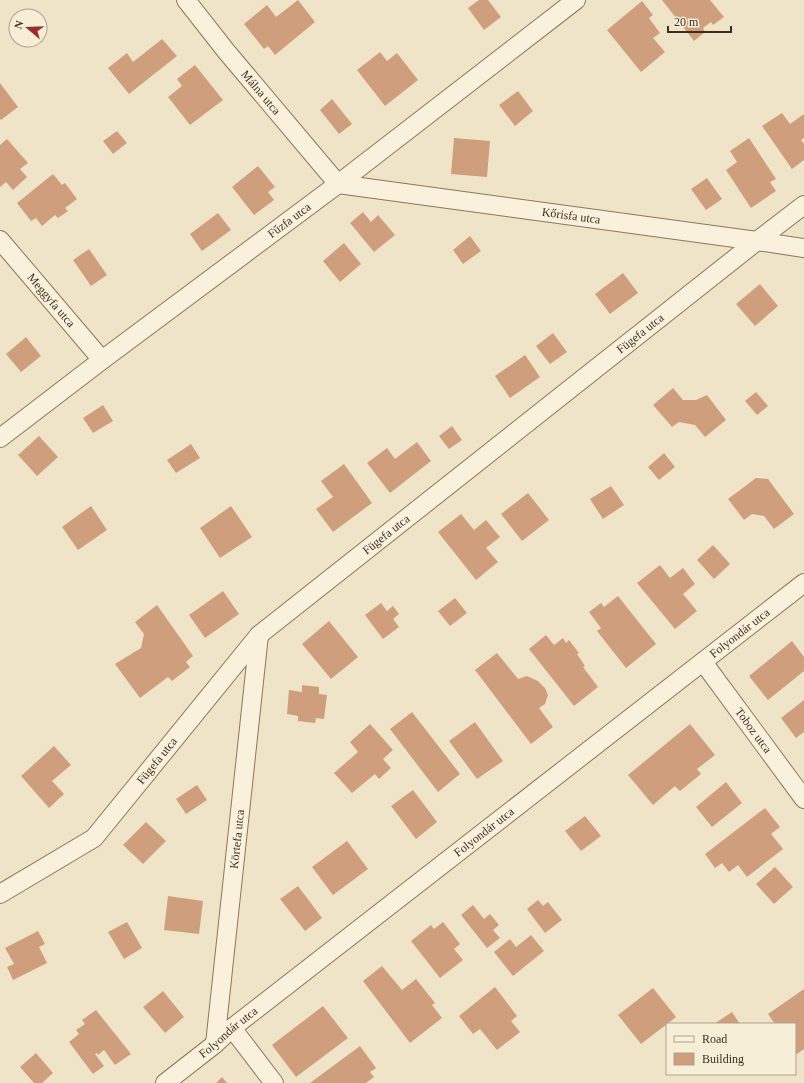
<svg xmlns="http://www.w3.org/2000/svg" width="804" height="1083" font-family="Georgia,serif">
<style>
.building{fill:#cf9f7d}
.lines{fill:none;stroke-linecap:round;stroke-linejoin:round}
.street-casing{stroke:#8d765c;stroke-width:20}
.street{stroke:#faf1dc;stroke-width:18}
.labels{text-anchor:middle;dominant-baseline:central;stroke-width:3.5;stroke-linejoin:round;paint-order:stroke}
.street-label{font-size:12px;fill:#3d2e20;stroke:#f7eed8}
</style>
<rect width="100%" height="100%" fill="#f0e4c8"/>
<path class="building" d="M298,0L315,22L275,55L268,46L264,49L244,24L267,5L276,17Z
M479,0H488L501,17L484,30L468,8Z
M662,0H710L724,17L713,25L711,22L703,28L705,32L694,41Z
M642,1L653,15L649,18L660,33L653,38L665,52L641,72L607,30Z
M162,39L177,56L129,94L108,68L127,53L133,62Z
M380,52L387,61L397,53L418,80L385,106L357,70Z
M195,65L223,100L190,125L168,97L182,86L177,79Z
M0,83L18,107L1,120L0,119Z
M518,91L533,111L515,126L499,105Z
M332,99L352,124L339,134L320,110Z
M782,113L790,124L804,114V138L801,140L804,144V160L792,169L762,126Z
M117,131L127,143L113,154L103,141Z
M454,138L490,141L487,177L451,174Z
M749,138L776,179L770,182L776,191L751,208L726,170L737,162L730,151Z
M7,139L28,163L20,169L27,177L13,190L6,182L0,187V145Z
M258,166L275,187L268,192L274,200L254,215L232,187Z
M53,174L62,185L65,183L77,199L65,208L68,211L58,218L55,215L42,226L36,218L31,221L17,203Z
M707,178L722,199L706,210L691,189Z
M363,212L371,222L378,215L395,235L374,252L350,223Z
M218,213L231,230L202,251L190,234Z
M470,236L481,251L463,264L453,250Z
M344,243L361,264L340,282L323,261Z
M89,249L107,275L91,286L73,260Z
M623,273L638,293L610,314L595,294Z
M760,284L778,306L755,326L736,304Z
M553,333L567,352L550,364L536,346Z
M26,337L41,356L21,372L6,354Z
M525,355L540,377L510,398L495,376Z
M673,388L683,400H696L707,395L726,420L705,437L695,425L679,422L672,427L653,405Z
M756,392L768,406L757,415L745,401Z
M103,405L113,421L93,433L83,418Z
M452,426L462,440L449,449L439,436Z
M39,436L58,457L37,476L18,455Z
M417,442L431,461L390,493L367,463L387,448L395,459Z
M191,444L200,458L176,473L167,460Z
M664,453L675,467L659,480L648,467Z
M344,464L372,503L333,532L316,509L333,497L321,481Z
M756,478L768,479L794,514L774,529L764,516L752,514L744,520L728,499Z
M611,486L624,505L603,519L590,499Z
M528,493L549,520L522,541L501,514Z
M91,506L107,530L78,550L62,527Z
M231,506L252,537L220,558L200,528Z
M461,514L474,530L486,520L500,537L486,548L498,562L476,580L438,532Z
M713,545L730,564L714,579L697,560Z
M660,565L670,578L683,568L695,584L683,594L697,611L675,629L637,583Z
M223,591L239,614L205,638L189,615Z
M618,596L656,644L626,668L597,631L601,628L589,612L601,603L604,607Z
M455,598L467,613L450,626L438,611Z
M381,603L387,611L393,606L399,614L393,619L399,627L383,639L365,615Z
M157,605L193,656L186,662L190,667L172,681L168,677L140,698L115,664L141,648L144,634L135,622Z
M329,621L358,657L331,679L302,644Z
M546,635L554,645L563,638L566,643L569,640L579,653L577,654L585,666L583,667L598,687L574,706L529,649Z
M792,641L804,657V671L768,700L749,676Z
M497,653L518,679L527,676L538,681L545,688L548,695L545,704L539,708L553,727L531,744L475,670Z
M302,685L319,687V694L327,695L324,719L316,718L315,723L298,721V716L287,714L289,690L302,692Z
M804,700V732L796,738L781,718Z
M412,712L460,774L438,792L390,729Z
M475,722L503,761L477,779L449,741Z
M370,724L393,750L383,759L391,768L379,779L375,774L352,793L334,773L358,752L350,742Z
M690,724L715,755L697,769L701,774L680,791L675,786L653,805L628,775Z
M54,746L71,765L52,781L64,794L49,808L21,776Z
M726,782L742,803L712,827L696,807Z
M197,785L207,800L186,814L176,799Z
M413,790L437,822L416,839L391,806Z
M765,808L780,827L771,834L783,849L747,877L738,865L729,872L722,863L715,868L705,854Z
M585,816L601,836L581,851L565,831Z
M146,822L166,841L143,864L123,845Z
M347,841L368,869L333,895L312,867Z
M775,867L793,887L774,904L756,884Z
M298,886L322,918L305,931L280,899Z
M168,896L203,901L199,934L164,930Z
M538,900L543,906L548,902L562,920L545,933L527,909Z
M473,905L484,919L490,914L499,925L493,930L500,938L487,948L461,915Z
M127,922L142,948L124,959L108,932Z
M443,922L460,944L454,949L463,960L440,978L411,941L431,925L434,929Z
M38,931L45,944L39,947L47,963L13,980L7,967L14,964L5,948Z
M531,935L544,951L513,976L494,952L510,939L516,947Z
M382,966L402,990L416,979L435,1003L432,1005L442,1018L410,1043L363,981Z
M495,987L517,1016L511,1021L520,1032L497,1050L480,1029L473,1034L459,1016Z
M653,988L676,1017L641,1044L618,1015Z
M804,989V1049L797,1054L795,1052V1024H775L768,1014Z
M163,991L184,1017L165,1033L143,1007Z
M323,1006L348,1038L296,1077L272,1045Z
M96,1010L131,1054L115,1065L104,1050L98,1055L97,1053L95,1054L104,1066L93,1074L69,1042L79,1034L76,1030L85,1024L82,1020Z
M732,1012L740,1024H714Z
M360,1046L376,1068L370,1072L374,1077L366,1083H310Z
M36,1053L53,1073L42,1083H34L20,1067Z
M222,1077L227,1083H216Z"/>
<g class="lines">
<g class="street-casing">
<g id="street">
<path id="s1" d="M186,0L226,51L338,184L757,241L804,248"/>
<path id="s2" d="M0,240L102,360"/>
<path id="s3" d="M0,438L102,360L338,184L576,0"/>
<path id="s4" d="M703,662L804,799"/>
<path id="s5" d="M0,894L94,838L259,635L757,241L804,205"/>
<path d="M232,1028L274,1083"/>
<path id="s6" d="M215,1044L259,635"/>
<path id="s7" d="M165,1083L215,1044L232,1028L804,583"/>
</g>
</g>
<use href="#street" class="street"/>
</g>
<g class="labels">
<g class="street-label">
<text stroke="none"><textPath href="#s1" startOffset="119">Málna utca</textPath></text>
<text stroke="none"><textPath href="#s1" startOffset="474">Kőrisfa utca</textPath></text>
<text stroke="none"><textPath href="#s3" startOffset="362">Fűzfa utca</textPath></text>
<text stroke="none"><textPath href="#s2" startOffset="79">Meggyfa utca</textPath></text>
<text stroke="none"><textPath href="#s5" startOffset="857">Fügefa utca</textPath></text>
<text stroke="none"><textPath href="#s5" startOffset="533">Fügefa utca</textPath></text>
<text stroke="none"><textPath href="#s7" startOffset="730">Folyondár utca</textPath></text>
<text stroke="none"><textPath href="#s4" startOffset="85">Toboz utca</textPath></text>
<text stroke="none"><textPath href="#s5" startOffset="209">Fügefa utca</textPath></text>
<text stroke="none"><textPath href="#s7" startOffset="406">Folyondár utca</textPath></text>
<text stroke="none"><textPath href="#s6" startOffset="206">Körtefa utca</textPath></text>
<text stroke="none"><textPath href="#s7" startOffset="81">Folyondár utca</textPath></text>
</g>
</g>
<rect x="666" y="1023" width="130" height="52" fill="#f7eed8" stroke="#ada18e"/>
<rect x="674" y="1036" width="20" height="6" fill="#faf1dc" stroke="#ada18e"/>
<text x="702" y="1043" font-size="12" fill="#3d2e20">Road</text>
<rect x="674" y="1053" width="20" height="12" fill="#cf9f7d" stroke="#ada18e"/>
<text x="702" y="1063" font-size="12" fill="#3d2e20">Building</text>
<g transform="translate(28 28) rotate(289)"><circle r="19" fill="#f7eed8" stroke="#ada18e"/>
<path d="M0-3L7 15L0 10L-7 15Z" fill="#9e2a2b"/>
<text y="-6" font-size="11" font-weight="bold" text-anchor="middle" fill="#3d2e20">N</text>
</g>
<path d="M668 26v6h63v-6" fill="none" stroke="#3d2e20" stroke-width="2"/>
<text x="674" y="26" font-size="12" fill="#3d2e20" stroke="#f7eed8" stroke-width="3" paint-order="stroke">20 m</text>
</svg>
